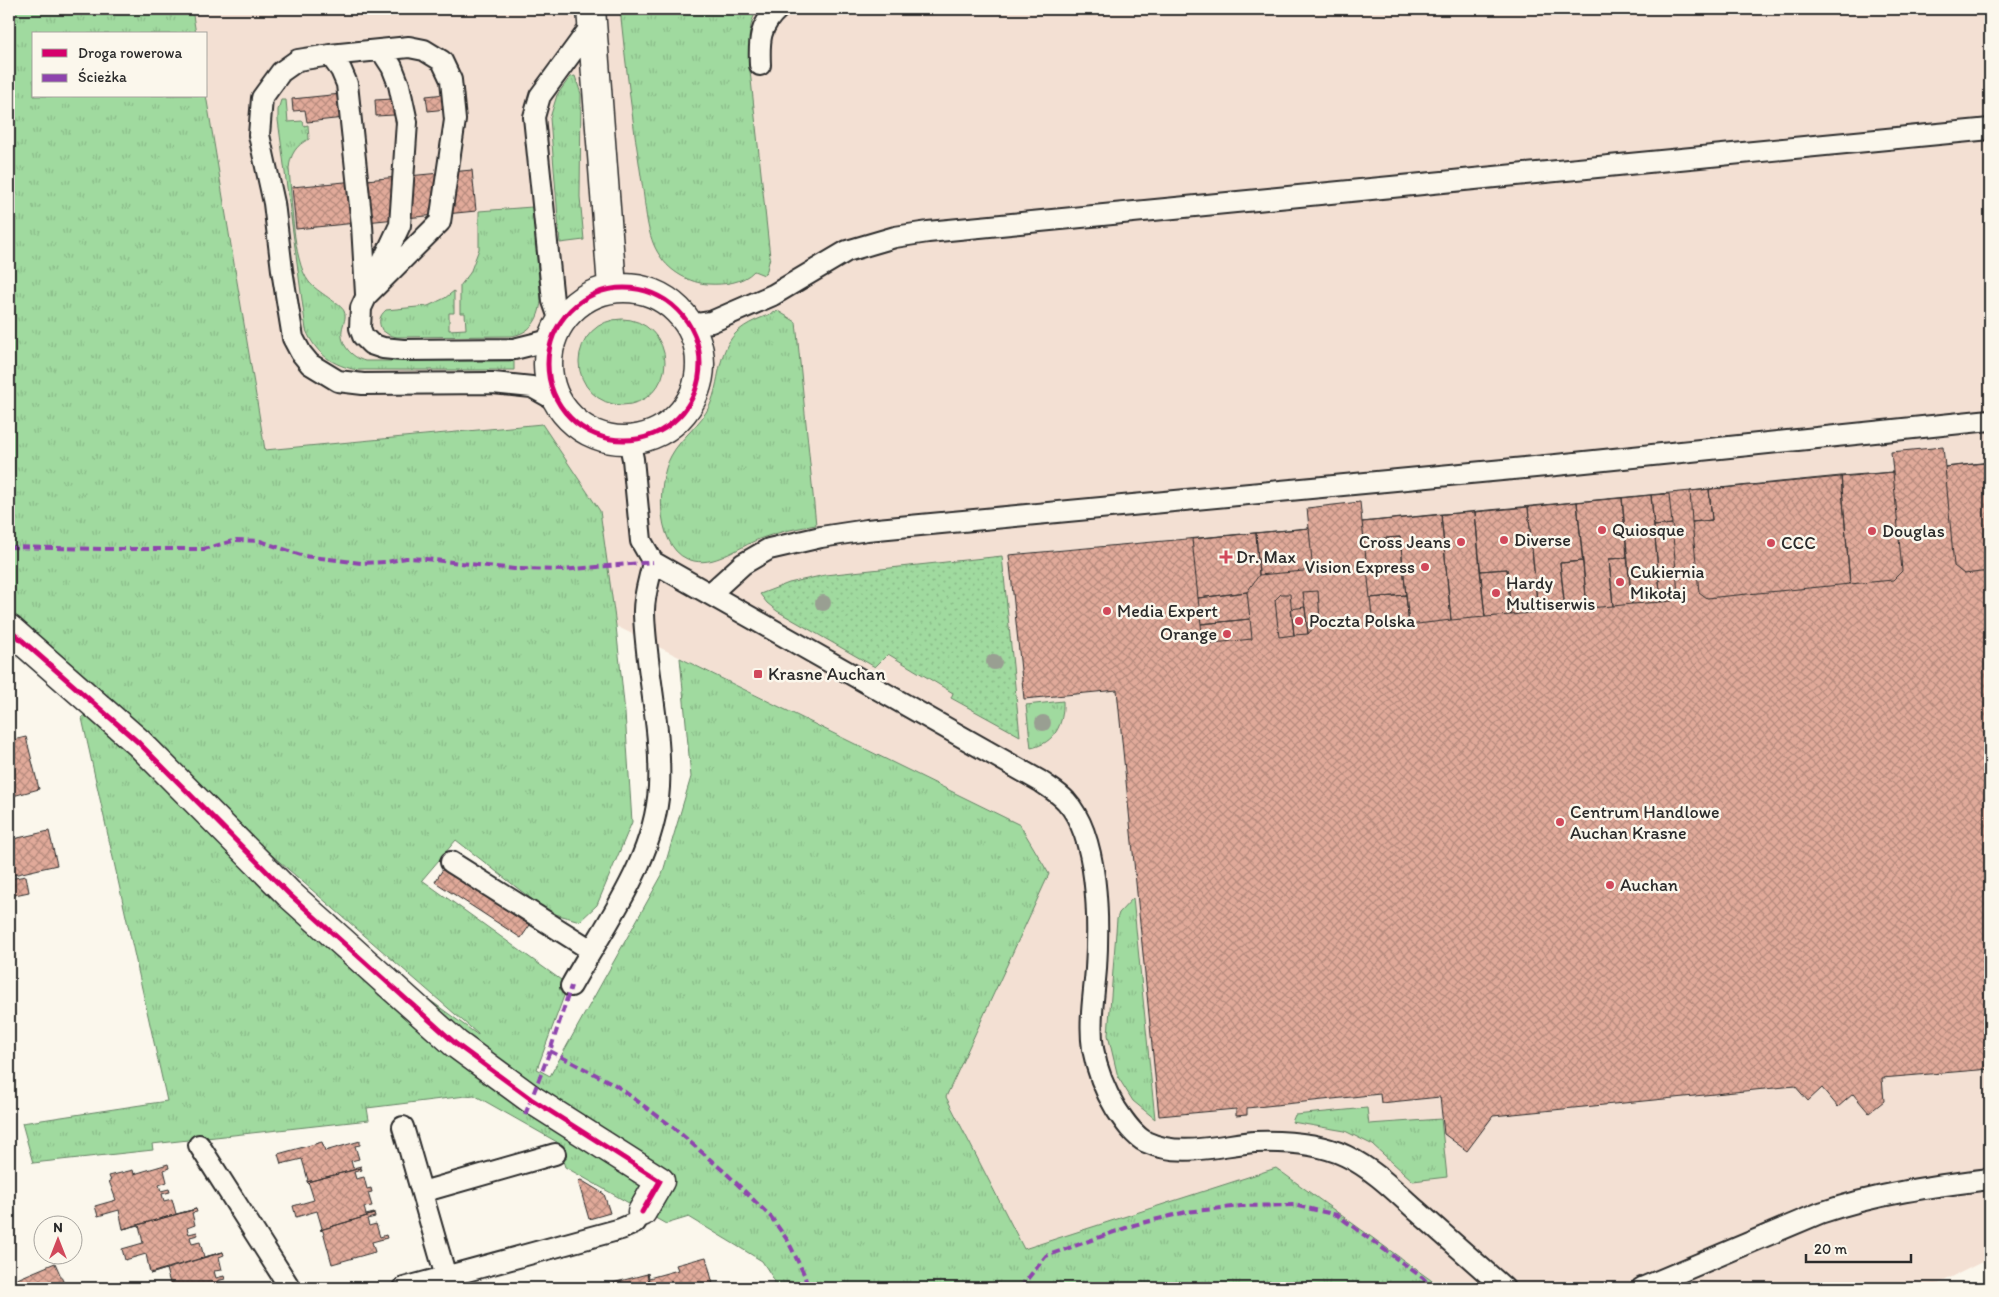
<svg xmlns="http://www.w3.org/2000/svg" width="1999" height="1297" font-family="Itim,sans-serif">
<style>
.built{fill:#f3e0d3}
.grass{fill:url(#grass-tufts);stroke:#668265;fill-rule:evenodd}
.park{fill:url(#park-dots);stroke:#668265}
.building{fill:url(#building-cross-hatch);stroke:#2b2b2b}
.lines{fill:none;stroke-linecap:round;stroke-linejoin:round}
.lane-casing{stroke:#2b2b2b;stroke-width:24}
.street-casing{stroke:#2b2b2b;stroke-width:31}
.lane{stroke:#fbf7ec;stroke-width:20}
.street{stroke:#fbf7ec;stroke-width:28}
.quiet{stroke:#8e44ad;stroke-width:4;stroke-dasharray:8 4;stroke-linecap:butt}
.cycleway-casing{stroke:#fbf7ec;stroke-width:8}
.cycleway{stroke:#d6006c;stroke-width:5}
.tree{fill:#999f92}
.poi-dot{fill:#d1495b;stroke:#fbf7ec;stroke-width:2}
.labels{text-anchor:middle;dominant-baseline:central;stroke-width:5;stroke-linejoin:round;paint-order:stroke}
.poi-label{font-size:18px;fill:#2b2b2b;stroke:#fbf7ec;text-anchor:start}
</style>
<defs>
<pattern id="grass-tufts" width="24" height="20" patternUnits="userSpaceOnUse" patternTransform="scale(1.25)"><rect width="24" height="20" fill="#a0da9f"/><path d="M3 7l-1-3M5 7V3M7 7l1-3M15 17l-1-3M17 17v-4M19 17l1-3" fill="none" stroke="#8abb89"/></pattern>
<pattern id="park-dots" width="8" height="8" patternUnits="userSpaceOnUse" patternTransform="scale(1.25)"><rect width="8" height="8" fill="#a0da9f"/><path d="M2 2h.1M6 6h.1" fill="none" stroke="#8abb89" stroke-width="1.8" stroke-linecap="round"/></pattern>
<pattern id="building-cross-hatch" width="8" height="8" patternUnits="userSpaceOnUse" patternTransform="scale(1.25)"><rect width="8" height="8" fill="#e1aa9a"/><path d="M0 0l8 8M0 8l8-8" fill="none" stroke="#b78b7e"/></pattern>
</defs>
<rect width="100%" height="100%" fill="#fbf7ec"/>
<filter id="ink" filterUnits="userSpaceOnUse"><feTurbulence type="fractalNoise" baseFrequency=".02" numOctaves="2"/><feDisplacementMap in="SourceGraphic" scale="10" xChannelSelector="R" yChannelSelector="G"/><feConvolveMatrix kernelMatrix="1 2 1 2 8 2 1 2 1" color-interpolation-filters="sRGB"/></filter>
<g filter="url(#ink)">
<path class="built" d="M192,9H1990V1258L1930,1288H1437L1435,1283L1276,1168L1024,1249L946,1097L1049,874L1020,825L616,626L600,511L542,424L265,450L206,95V34H196Z"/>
<path class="grass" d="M9,9H192L196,34H34V96L206,95L265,450L542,424L600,511L616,626L625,713L632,822L597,905L580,921L548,912L456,840L422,880L568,985L537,1069L550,1076L662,875L691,777L680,658L1020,825L1049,874L946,1097L1024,1249L1276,1168L1435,1283L1437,1288H777L773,1278L762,1261L689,1217L666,1224L572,1171L565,1167L557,1142L474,1095L367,1108L369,1120L152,1144L153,1150L33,1163L22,1123L167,1101L82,718L98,697L9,614ZM190,784L478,1034V1035L308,912Z
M620,9H758C747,25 750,42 751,60L749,61L770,257L767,270L764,275L754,271C743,283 724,285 708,284C690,283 670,272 660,256C646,236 646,207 642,183C633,125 626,67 620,9Z
M575,76L581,94L580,197L584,240L560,243L550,118L557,95L570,77Z
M281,100H286L288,122L303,121L304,126L308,125L309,139C296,145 290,155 289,169C292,197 292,260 309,282C317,292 341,304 344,311C347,318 343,323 342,330C340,344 351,357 365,361H514V370H358C333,366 316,354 306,330L278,120V110Z
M532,207L541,301C539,320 530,334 510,336L397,337L389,335L382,330C378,322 379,316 386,310L428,306L445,298L454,291V313H449V330L466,329L465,313H460V286L470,273L479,249V211Z
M778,311L796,322L816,525C799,528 782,531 765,537C742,544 718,566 694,561C655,554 656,483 671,456C681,437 701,425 710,405C720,382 717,354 735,334C746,322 764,317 778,311Z
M579 362a43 43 0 1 1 86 0a43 43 0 1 1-86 0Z
M1063,701C1064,724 1055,743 1031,748L1026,705Z
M1133,898L1155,1119L1133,1101L1118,1077L1108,1035L1117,919L1119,913Z
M1367,1108L1369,1124L1441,1119L1447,1177L1413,1181L1373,1145L1345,1131L1292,1122L1295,1115Z"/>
<path class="park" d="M1002,556L1020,736L951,698L953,693L888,654L875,667L777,611L767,603L760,594L789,583L825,575Z"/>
<path class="building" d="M341,94L344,118L307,122L305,110L293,111L292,99Z
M445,94L446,109L428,111L426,96Z
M393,99L394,115L376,116L375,100Z
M472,170L476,211L296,229L292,187Z
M1943,447L1945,467L1990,462V1069L1882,1078L1884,1101L1869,1113L1853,1094L1838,1107L1822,1088L1808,1101L1795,1086L1493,1116L1467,1151L1444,1134L1440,1097L1381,1103L1380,1094L1247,1108V1115L1236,1116V1109L1159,1116L1117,690L1024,699L1009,555L1309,528L1307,508L1360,502L1362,522L1893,472L1891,452Z
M1990,462V504L1988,505L1985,463Z
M1985,463L1990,528V571L1964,574L1954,566L1945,467Z
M1893,472L1902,571L1893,580L1850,584L1841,476Z
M1841,476L1850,584L1707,598L1699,592L1692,522L1712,520L1709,489Z
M1709,489L1712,520L1692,522L1690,491Z
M1669,494L1672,524L1654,526L1651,495Z
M1651,495L1661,602L1632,604L1622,498Z
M1622,498L1627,558L1609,559L1613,606L1587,608L1577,502Z
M1577,502L1583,561L1560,563L1565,610L1538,612L1528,507Z
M1528,507L1538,612L1511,615L1507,569L1480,571L1475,512Z
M1475,512L1485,617L1451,620L1441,514Z
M1441,514L1451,620L1409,625L1400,537L1364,540L1362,522Z
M1672,524L1678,594L1672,601L1661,602L1654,526Z
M1309,528L1312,562L1304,571L1259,575L1256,533Z
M1256,533L1259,575L1247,592L1198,598L1192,539Z
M1400,537L1406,595L1370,598L1364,540Z
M1627,558L1632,604L1613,606L1609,559Z
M1583,561L1587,608L1565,610L1560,563Z
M1507,569L1511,615L1485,617L1480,571Z
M1318,591L1320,620L1308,634L1303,592Z
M1247,592L1250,619L1201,624L1198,598Z
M1281,594H1290L1294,635L1279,637L1275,600Z
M1406,595L1409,625L1384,627L1372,616L1370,598Z
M1305,607L1308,634L1294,635L1291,609Z
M1250,619L1252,639L1203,644L1201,624Z
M26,737L39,789L9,797V741Z
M49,831L57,865L9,876V840Z
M443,869L530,925L521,938L435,882Z
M26,876L29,892L10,896L9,879Z
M360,1141V1145L355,1146L359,1159L351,1161L353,1168L361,1166V1168L307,1182V1180H308L302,1159L281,1164L278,1154L322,1142L325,1151Z
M168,1164L169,1168L164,1170L167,1182L159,1185L161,1191L169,1189L170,1192L162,1194L164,1201L172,1199L176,1214L196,1209L123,1229L119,1210L98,1216L95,1206L116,1200L109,1181H111L109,1176L133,1170L134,1174Z
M361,1168L362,1170L354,1172L356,1179L364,1177L367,1189L371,1188L372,1192L368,1193L372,1206L364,1207L366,1215L374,1213V1214L320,1230L322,1228L317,1211L296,1217L293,1206L314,1200L309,1184L307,1182Z
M581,1180L604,1194L610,1213L589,1219L578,1181Z
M196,1209L197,1212L192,1213L195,1225L187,1228L189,1234L197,1232L198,1235L190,1237L192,1244L200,1242L204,1257L223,1252L150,1273L146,1254L125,1260L122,1249L143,1243L139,1225L123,1229Z
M374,1214L375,1217L367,1219L369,1226L376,1224L380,1237L386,1235L387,1238L372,1242L375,1252L332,1264L323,1231L320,1230Z
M223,1252L224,1255L219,1257L222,1270L214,1271L216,1278L224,1276L225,1279L217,1281L219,1288L227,1286L228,1288H167L171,1287L166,1269L150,1274Z
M706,1257L714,1288H651L647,1274L648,1273L649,1278L678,1270L676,1265Z
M55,1263L66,1288H13L10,1282Z
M647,1274L651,1288H595L605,1285Z"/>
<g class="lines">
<g class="lane-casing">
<path id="lane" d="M381,50L392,67L399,85L407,122L400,225L361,308L360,328L363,336L371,344L383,348L403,350L514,349L550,340
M330,55L341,70L347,84L362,225L366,294
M760,65C759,41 759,26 778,9
M366,296L440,222L455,120L451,80L442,61L424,50L409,47L330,55L298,60L281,72L262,98L259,135L274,203L282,270L293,338L301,353L310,364L338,381L363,384L493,383L532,387L557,401
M560,321L553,301L534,117L540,96L592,25
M690,325L711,322L773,295L847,251L895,237L928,232L1990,129
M629,440L633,459L641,541L653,562L1040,781C1048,787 1059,793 1066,801C1099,837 1099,921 1096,969C1094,995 1089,1023 1093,1049C1097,1071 1105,1091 1116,1109C1124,1121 1134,1136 1146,1142C1180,1158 1219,1145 1254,1142C1284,1141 1319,1143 1346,1156C1373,1169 1394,1190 1416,1210C1445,1236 1475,1262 1504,1288
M711,593L743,564L769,549L821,537L867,530L1556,465L1990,420
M451,862L591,950
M571,986C605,924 655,860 659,787C662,729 646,671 644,614C643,597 650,578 653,562
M403,1127L446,1277
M199,1145L290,1288
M422,1192L555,1154
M404,1288L621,1229L635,1223L642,1212
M1642,1288L1820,1213C1876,1194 1932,1186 1990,1179"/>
</g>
<g class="street-casing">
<path id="street" d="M591,9L612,287
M548 364a76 76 0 1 1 152 0a76 76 0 1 1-152 0Z
M9,629L139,743L289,894L456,1044L531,1099L660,1181L642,1212"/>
</g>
<use href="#lane" class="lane"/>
<use href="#street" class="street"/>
<path class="quiet" d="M9,547L102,549H204L236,540L260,541L304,556L361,563L387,562L406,558L425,559L514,569L562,570L653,562
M550,1051L614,1084L674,1128L728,1175L771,1217L788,1241L804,1274L808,1288
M525,1115L550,1051L571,986
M1020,1288L1046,1256L1134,1225L1186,1212L1241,1206L1294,1205L1337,1215L1423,1278L1432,1288"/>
<g class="cycleway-casing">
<path id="cycleway" d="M548 364a76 76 0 1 1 152 0a76 76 0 1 1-152 0Z
M9,629L139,743L289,894L456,1044L531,1099L660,1181L642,1212"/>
</g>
<use href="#cycleway" class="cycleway"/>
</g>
<g class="tree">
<circle cx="823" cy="603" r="8"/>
<circle cx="994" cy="662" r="8"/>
<circle cx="1043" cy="723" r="8"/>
</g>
</g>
<g class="poi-dot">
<circle cx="1602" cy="530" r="5"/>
<circle cx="1872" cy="531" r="5"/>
<circle cx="1504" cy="540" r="5"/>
<circle cx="1461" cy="542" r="5"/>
<circle cx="1771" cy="543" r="5"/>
<path d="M1223.5 549.5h5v5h5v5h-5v5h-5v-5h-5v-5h5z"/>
<circle cx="1425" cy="567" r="5"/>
<circle cx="1620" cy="582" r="5"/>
<circle cx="1496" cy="593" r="5"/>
<circle cx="1107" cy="611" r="5"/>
<circle cx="1299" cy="621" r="5"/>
<circle cx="1227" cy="634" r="5"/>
<rect x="753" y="669" width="10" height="10" rx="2.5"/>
<circle cx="1560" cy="822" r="5"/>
<circle cx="1610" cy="885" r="5"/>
</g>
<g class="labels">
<g class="poi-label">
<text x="1612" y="530">Quiosque</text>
<text x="1882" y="531">Douglas</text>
<text x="1514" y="540">Diverse</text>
<text x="1451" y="542" text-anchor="end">Cross Jeans</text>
<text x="1781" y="543">CCC</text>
<text x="1236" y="557">Dr. Max</text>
<text x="1415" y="567" text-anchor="end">Vision Express</text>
<text x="1630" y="572">Cukiernia<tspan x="1630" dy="21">Mikołaj</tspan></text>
<text x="1506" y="583">Hardy<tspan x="1506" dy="21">Multiserwis</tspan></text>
<text x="1117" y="611">Media Expert</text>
<text x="1309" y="621">Poczta Polska</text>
<text x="1217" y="634" text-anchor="end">Orange</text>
<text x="768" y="674">Krasne Auchan</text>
<text x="1570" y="812">Centrum Handlowe<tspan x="1570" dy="21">Auchan Krasne</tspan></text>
<text x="1620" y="885">Auchan</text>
</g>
</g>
<rect width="1999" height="1297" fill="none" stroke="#fbf7ec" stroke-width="30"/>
<rect x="15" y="15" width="1969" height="1267" fill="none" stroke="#2b2b2b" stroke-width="2" filter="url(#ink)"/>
<rect x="32" y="32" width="175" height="65" fill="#fbf7ec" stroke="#a8a59f"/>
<rect x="42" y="49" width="25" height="8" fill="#d6006c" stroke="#a8a59f"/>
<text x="78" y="58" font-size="15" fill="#2b2b2b">Droga rowerowa</text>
<rect x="42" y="74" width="25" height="8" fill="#8e44ad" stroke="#a8a59f"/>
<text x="78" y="82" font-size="15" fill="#2b2b2b">Ścieżka</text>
<g transform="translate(58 1240)"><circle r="24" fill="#fbf7ec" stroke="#a8a59f"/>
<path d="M0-4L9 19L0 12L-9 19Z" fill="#d1495b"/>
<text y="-8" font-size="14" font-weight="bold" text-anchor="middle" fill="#2b2b2b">N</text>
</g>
<path d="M1806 1254v8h105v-8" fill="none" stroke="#2b2b2b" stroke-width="2.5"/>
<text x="1814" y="1254" font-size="15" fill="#2b2b2b" stroke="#fbf7ec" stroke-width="4" paint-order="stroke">20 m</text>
</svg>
